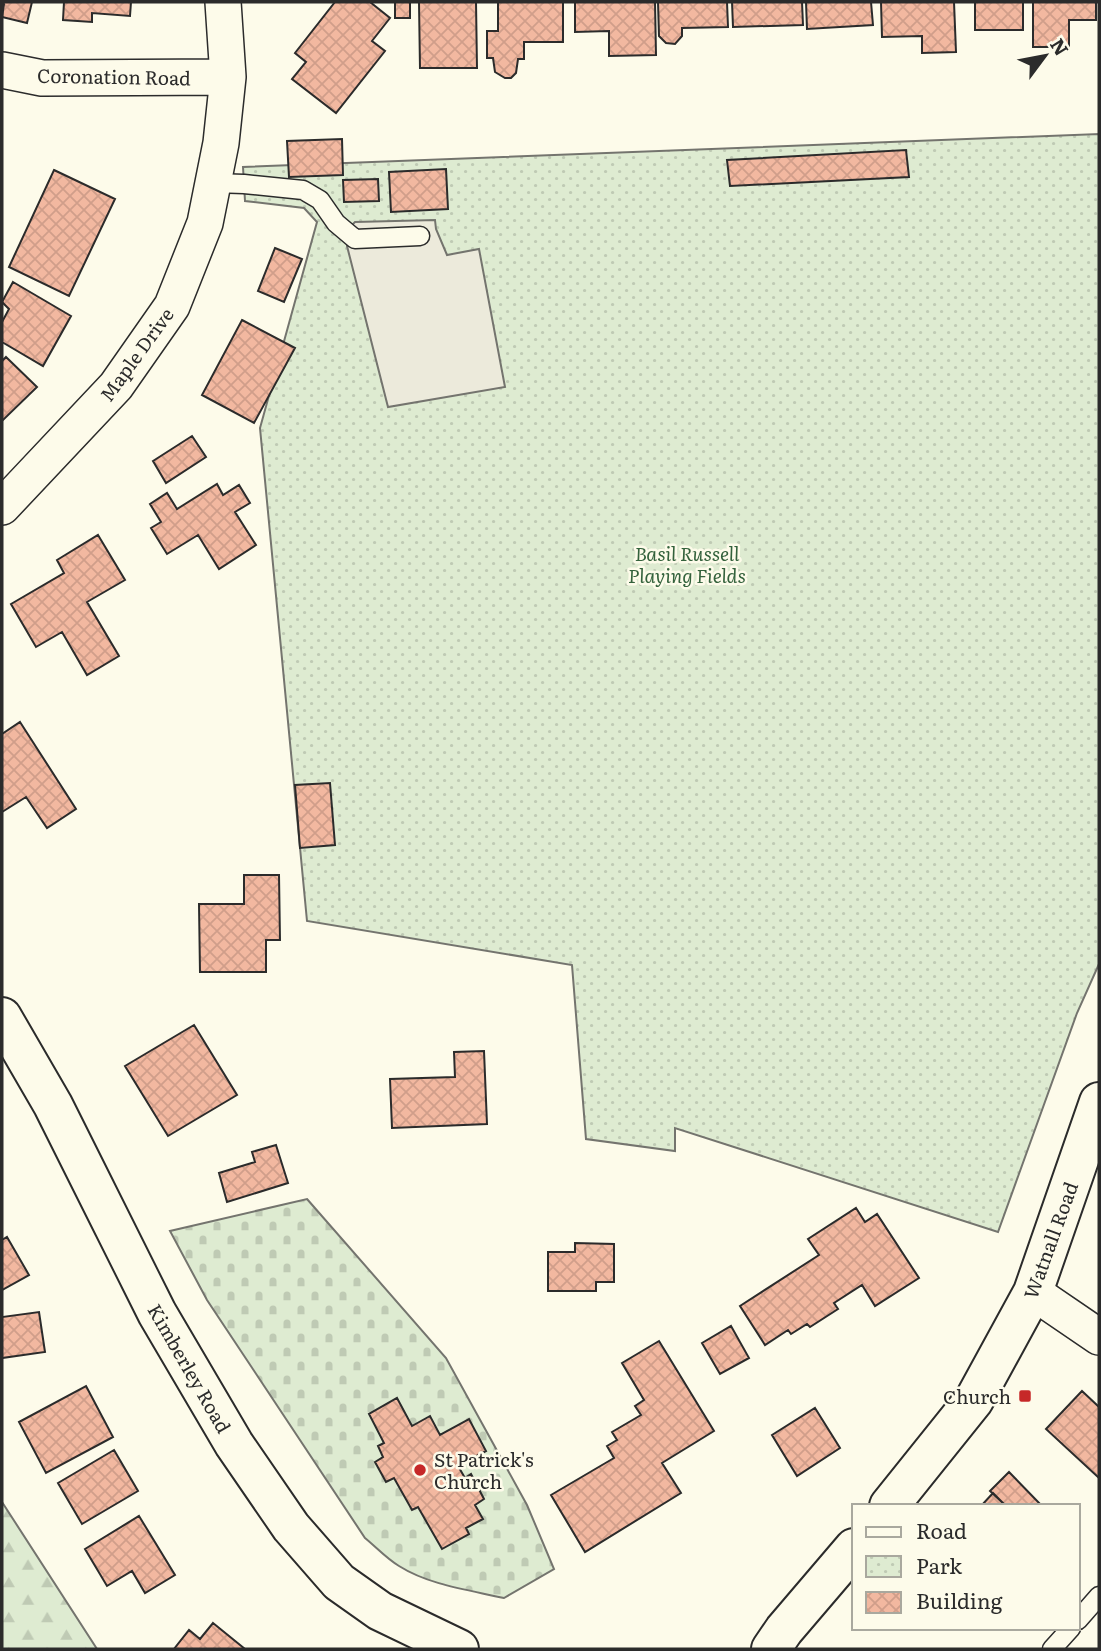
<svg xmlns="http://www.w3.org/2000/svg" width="1101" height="1651" font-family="Literata,serif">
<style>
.forest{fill:url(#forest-firs);stroke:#74746e;stroke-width:2}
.cemetery{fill:url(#cemetery-stones);stroke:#74746e;stroke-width:2}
.park{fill:url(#park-dots);stroke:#74746e;stroke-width:2}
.parking{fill:#eceadb;stroke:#74746e;stroke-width:2}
.building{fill:url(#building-cross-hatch);stroke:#2b2b2b;stroke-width:2}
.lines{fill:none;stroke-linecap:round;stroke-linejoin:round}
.service-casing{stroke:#2b2b2b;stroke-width:21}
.minor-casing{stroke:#2b2b2b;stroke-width:38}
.tertiary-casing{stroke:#2b2b2b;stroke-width:42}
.secondary-casing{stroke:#2b2b2b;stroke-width:42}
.service{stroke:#fdfbea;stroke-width:18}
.minor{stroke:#fdfbea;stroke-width:35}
.tertiary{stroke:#fdfbea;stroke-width:38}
.secondary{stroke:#fdfbea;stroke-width:38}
.poi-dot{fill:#c62828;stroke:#fdfbea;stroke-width:2.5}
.labels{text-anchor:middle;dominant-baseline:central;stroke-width:5;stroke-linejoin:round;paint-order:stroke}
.street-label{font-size:19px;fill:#2b2b2b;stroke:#fdfbea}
.park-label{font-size:19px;font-style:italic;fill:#34623c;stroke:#fdfbea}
.poi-label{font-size:19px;fill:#2b2b2b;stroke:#fdfbea;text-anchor:end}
</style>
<defs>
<pattern id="forest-firs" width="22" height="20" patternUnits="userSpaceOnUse" patternTransform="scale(1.75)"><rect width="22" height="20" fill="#deebd1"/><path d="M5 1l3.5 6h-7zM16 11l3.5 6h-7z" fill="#bfcab4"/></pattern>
<pattern id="cemetery-stones" width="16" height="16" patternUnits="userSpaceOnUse" patternTransform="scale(1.75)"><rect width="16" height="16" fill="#deebd1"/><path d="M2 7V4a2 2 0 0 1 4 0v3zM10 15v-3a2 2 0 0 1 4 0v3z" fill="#bfcab4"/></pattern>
<pattern id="park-dots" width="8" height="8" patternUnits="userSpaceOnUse" patternTransform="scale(1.75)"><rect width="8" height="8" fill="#deebd1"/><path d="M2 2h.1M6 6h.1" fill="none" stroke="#bfcab4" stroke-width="1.8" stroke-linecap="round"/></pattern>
<pattern id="building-cross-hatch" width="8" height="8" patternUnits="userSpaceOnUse" patternTransform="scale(1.75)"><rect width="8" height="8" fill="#f2b8a0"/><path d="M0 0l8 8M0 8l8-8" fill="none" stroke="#d09e8a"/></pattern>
</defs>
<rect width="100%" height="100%" fill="#fdfbea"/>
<path class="forest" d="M2,1502L97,1649H2Z"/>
<path class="cemetery" d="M307,1199L446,1358L527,1505L554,1569L504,1598C469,1590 429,1585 399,1566C387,1559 376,1547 365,1538L207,1300L170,1231Z"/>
<path class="park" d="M1099,134V964L1077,1013L998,1232L675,1128V1151L586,1139L572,965L307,921L260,428L317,222L304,208L245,201L243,167Z"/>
<path class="parking" d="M435,220L436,229L447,255L479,249L505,387L388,407L347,246V230L355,222Z"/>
<path class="building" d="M2,2H32L27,23L2,17L4,4Z
M64,2H131L130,16L92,13V22L63,20Z
M335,2H370L390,18L372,41L385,51L336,113L292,79L306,62L295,53Z
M395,2H410V18H395Z
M419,2H476L477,68H420Z
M498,2H563V42H524V59H518L516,73L511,78H505L495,72L493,58H487V31H498Z
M575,2H655L656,55L609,56V31L575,32Z
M658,2H727L728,27L682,28V36L675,44L666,43L659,36Z
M732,2H802L803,25L733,27Z
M806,2H871L873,25L807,29Z
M881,2H954L956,52L922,53V36L882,37Z
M975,2H1023V30H975Z
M1033,2H1096V20H1069V47H1033Z
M342,139L343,175L289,177L287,141Z
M906,150L909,177L730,186L727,160Z
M446,169L448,209L391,212L389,172Z
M54,170L115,199L69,296L9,267Z
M378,179L379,201L344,202L343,180Z
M275,248L302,259L284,302L258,291Z
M13,282L71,316L43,366L2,342V322L9,309L2,302Z
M242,320L295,348L254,423L202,395Z
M6,357L37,387L2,421V361Z
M192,436L206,457L166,483L153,461Z
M217,484L223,495L239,485L250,503L235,512L256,545L219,569L198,535L167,554L151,528L161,522L150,504L167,493L177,509Z
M98,535L125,580L87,602L119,656L87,675L62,632L36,647L11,604L64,573L57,560Z
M20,722L76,809L47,828L26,797L2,812V734Z
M330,783L335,845L300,848L295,785Z
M244,875H279L280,940H266V972H200L199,904H244Z
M194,1025L237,1095L168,1136L125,1066Z
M484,1051L487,1124L392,1128L390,1079L455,1077L454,1052Z
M276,1145L288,1183L227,1202L219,1173L255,1162L252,1152Z
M856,1208L865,1222L877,1214L919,1278L875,1306L862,1285L834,1303L838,1309L810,1327L807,1324L791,1334L788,1330L765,1345L740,1306L819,1255L808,1239Z
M7,1237L29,1275L2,1290V1240Z
M575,1243L614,1244V1282H596V1291H548V1252H575Z
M39,1312L45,1352L2,1358V1317Z
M731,1326L749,1358L720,1374L702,1343Z
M659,1341L714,1431L662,1463L681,1493L585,1552L551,1495L614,1458L607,1446L617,1440L612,1432L641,1415L635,1406L644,1400L622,1363Z
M86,1386L113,1437L46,1473L19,1422Z
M1082,1391L1099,1407V1478L1046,1429Z
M397,1398L412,1426L430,1416L440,1435L469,1419L486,1451L458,1466L465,1478L471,1474L484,1499L475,1505L483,1519L466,1528L469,1534L442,1549L418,1507L412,1510L394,1478L386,1482L375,1462L383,1457L378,1446L384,1443L369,1414Z
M815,1408L840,1448L797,1476L772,1435Z
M114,1450L138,1491L82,1524L58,1483Z
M1009,1472L1042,1506H1006L990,1491Z
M993,1493L1006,1506H981Z
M139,1516L175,1575L145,1593L132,1571L107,1586L85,1549Z
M213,1623L245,1649H174L189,1630L200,1639Z"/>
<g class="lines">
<g class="service-casing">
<path id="service" d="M214,183L244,184L303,190L320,200L336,223L355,239L420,236
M1078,1620L1099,1596
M1052,1649L1071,1628"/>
</g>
<g class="minor-casing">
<path id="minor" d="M2,70L42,78L228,77
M2,507L116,386L172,306L205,223L221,143L228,77L223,2
M1033,1292L1099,1337"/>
</g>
<g class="tertiary-casing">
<path id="tertiary" d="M2,1017L53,1105L157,1313L234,1444L291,1527L339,1582L380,1611L459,1649"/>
</g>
<g class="secondary-casing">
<path id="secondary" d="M889,1506L974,1400L1033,1292L1099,1102
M771,1649L784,1630L854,1548"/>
</g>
<use href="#service" class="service"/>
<use href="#minor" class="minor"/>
<use href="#tertiary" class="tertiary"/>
<use href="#secondary" class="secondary"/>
</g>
<g class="poi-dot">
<rect x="1018" y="1389" width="14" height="14" rx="3.5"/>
<circle cx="420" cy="1470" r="7"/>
</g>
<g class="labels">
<g class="street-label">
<text transform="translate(114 76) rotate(1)">Coronation Road</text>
<text transform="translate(136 354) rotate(-54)">Maple Drive</text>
<text transform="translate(1050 1240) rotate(-70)">Watnall Road</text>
<text transform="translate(190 1368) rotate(60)">Kimberley Road</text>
</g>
<g class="park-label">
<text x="687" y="553">Basil Russell<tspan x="687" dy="22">Playing Fields</tspan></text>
</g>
<g class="poi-label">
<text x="1011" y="1396">Church</text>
<text x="434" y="1459" text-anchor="start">St Patrick's<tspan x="434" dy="22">Church</tspan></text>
</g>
</g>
<rect width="1101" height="1651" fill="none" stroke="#2b2b2b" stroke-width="7"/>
<rect x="852" y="1504" width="228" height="126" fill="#fdfbea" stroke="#a9a89e" stroke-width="2"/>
<rect x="866" y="1527" width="35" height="10" fill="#fdfbea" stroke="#a9a89e" stroke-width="2"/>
<text x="916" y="1539" font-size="21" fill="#2b2b2b">Road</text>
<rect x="866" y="1556" width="35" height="21" fill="url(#park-dots)" stroke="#a9a89e" stroke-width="2"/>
<text x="916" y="1574" font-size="21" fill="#2b2b2b">Park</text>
<rect x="866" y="1592" width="35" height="21" fill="url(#building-cross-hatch)" stroke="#a9a89e" stroke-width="2"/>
<text x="916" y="1609" font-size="21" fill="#2b2b2b">Building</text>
<g transform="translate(1045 56) rotate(58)" stroke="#fdfbea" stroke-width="5" paint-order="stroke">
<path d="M0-5L12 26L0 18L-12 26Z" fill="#2b2b2b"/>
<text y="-10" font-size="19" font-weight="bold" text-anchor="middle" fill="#2b2b2b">N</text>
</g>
</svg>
